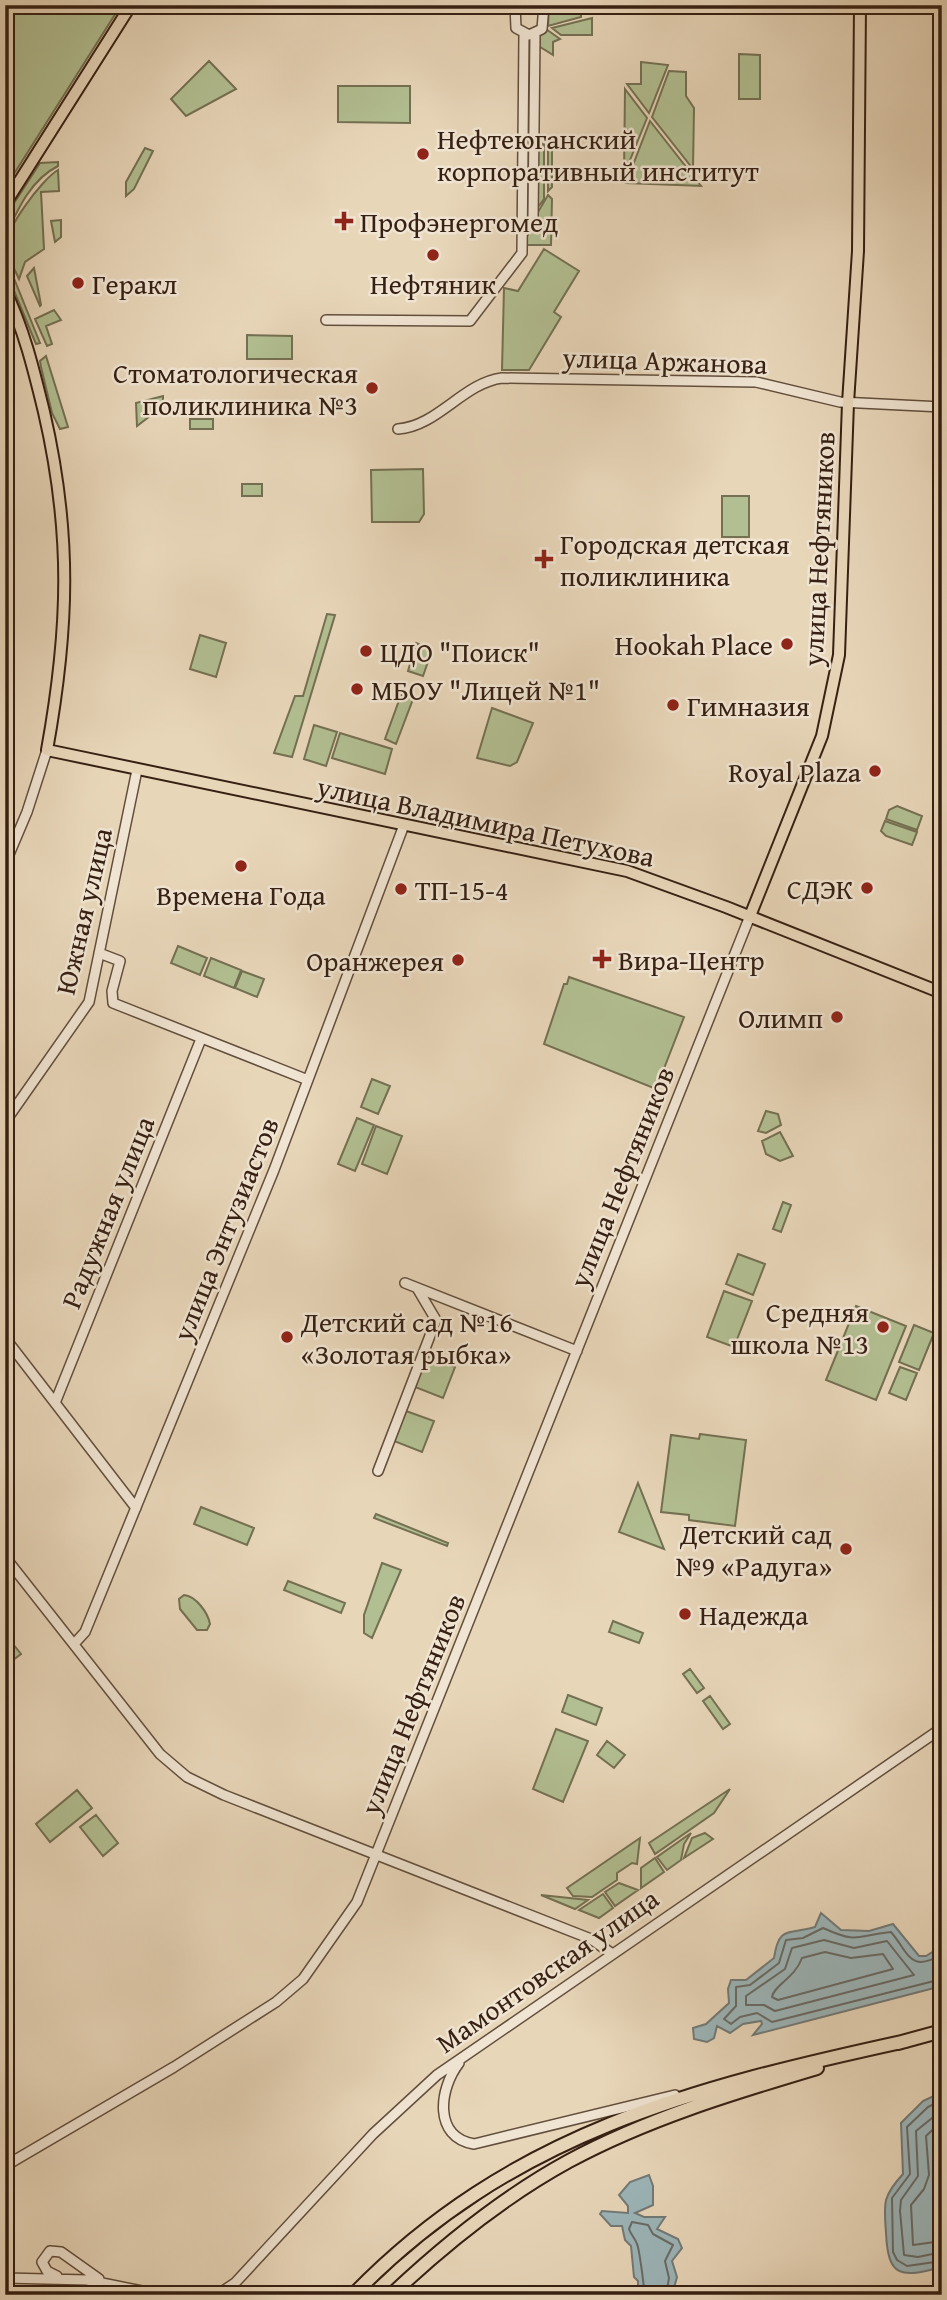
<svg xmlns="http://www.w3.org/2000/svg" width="947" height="2300" font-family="'Gentium Book Plus',serif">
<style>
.green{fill:#b2bf92;stroke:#747052;stroke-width:2}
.water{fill:#9cb6ba;stroke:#737a77;stroke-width:2}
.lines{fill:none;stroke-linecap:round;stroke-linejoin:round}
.shore{stroke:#696b66;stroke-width:2}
.minor-casing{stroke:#624e3c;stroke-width:12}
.major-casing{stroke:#362013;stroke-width:14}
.highway-casing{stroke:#362013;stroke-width:16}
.minor{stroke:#f0e4d2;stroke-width:9}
.major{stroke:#e8d6b9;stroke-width:10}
.highway{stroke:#e8d6b9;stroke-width:12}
.poi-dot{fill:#8f2418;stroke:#f0e4d2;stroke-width:2.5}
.labels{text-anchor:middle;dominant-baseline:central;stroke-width:5;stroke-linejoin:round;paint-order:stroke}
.poi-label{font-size:28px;fill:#362013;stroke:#f0e4d2;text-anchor:start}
.street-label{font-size:28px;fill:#362013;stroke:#f0e4d2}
</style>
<rect width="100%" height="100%" fill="#e8d6b9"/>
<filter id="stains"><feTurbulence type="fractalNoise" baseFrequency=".00286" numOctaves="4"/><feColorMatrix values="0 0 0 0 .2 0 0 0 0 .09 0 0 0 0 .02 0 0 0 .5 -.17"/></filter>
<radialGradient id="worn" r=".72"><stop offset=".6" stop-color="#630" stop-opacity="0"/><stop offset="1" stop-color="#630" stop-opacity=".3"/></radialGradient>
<path class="green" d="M5,5H121L5,188Z
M549,5H581V17L548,26Z
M592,18V35H561L552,28Z
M546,29L560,39L553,42V55L537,45V36Z
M739,54L760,55V99H739Z
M209,61L236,89L186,116L171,99Z
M641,62L668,65L649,113L627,84H641Z
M669,71L686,72V96L694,108L693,169L652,117Z
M338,86H410V123L338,122Z
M625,89L647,118L624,175Z
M650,121L701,186L626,183Z
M548,140H552V187L548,191Z
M544,142V199L535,211L536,151Z
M145,148L153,151L134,189L126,196V182Z
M58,162V166C30,180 17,211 5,237V217L40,163Z
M58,170L59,191L41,192L44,249L25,262L19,279C15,270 8,258 6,248C4,230 42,179 58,170Z
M548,195L552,199L551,245H524V236Z
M61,220V237L55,242L51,221Z
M544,249L579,271L554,312L561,317L529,370H502L504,288L518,291Z
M5,256L40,343L36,344L5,269Z
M34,268L41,305L40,306L27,276Z
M54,310L61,320L46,326L52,344L47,346L35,319Z
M247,335L292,336V359H247Z
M46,356L68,427L60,429L52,413L41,367L40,361Z
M163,396V406L137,426L136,403Z
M190,419H213V429H190Z
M423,469L424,514L419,522H372L371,470Z
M242,484H262V496H242Z
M722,496H749V537H722Z
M327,614L335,615L292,757L274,753L295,696H303Z
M200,635L226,643L216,677L190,669Z
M416,643L432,650L423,676L408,671Z
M401,695L413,699L396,744L385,739Z
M492,708L533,723L517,762L510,766L477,758Z
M314,725L337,732L326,766L304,759Z
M340,733L392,749L385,774L332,758Z
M897,806L922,816L917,830L886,819L889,810Z
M885,821L917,832L912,845L886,836L881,831Z
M178,946L207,958L200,975L171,963Z
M211,958L241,970L234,988L204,976Z
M242,971L264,979L257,997L235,988Z
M569,977L684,1017L656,1089L544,1044L564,984H567Z
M372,1079L390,1086L378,1114L361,1107Z
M766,1111L778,1114L781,1125L766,1133L758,1131Z
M357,1118L374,1125L355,1171L338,1164Z
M376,1126L402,1136L387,1174L362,1164Z
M780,1132L793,1156L780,1161L766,1154L762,1141Z
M783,1202L791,1205L781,1232L773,1229Z
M738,1254L765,1264L753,1295L726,1284Z
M724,1291L752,1301L734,1347L707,1337Z
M856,1306L906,1326L876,1400L826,1380Z
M914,1325L934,1333L919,1370L899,1362Z
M427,1356L455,1367L443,1398L415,1387Z
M900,1367L917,1373L906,1400L889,1393Z
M406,1411L434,1421L422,1452L394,1441Z
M700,1434L746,1440L735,1526L689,1520V1515L661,1512L671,1435L699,1439Z
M638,1483L664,1549L619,1532Z
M201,1507L254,1528L247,1545L194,1524Z
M376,1514L448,1543L447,1546L374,1518Z
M382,1563L401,1570L372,1638L364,1633V1615Z
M288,1581L345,1603L341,1613L284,1590Z
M184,1595C196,1596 208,1613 210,1624L207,1630H197L180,1609L179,1599Z
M613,1621L643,1633L639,1643L609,1632Z
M9,1639L21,1654L5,1666V1642Z
M690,1669L704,1688L697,1693L683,1674Z
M568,1695L602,1708L596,1725L562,1712Z
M710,1696L730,1724L723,1729L703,1701Z
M556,1729L588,1741L563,1802L533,1789Z
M607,1741L625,1755L614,1768L597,1755Z
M730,1789L714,1813L655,1854L649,1843Z
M77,1790L92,1808L50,1842L36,1824Z
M96,1815L118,1843L103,1856L80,1827Z
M691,1833L684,1844L681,1860L667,1870L657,1857Z
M705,1833L713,1839L684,1858L692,1838Z
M640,1838L637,1864L632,1863L617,1873V1880L592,1897L573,1896L567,1888Z
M655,1858L664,1872L641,1888V1868Z
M619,1883L638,1890L615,1906L605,1892Z
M603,1894L613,1908L599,1918L579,1910Z
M541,1895L588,1900L575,1909Z"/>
<path class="water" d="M821,1913L841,1930L869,1931L893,1924L919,1956H926L942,1946V1986L753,2035L762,2024L761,2021L743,2024L730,2033L717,2026L714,2038L707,2042L694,2039L693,2028L706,2024L729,2003L728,1989L731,1980H746L774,1958C779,1925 788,1935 815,1927Z
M942,2092V2267C901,2278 888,2278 886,2233C884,2203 882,2197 903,2174L901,2123L923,2101Z
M649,2175L653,2186V2205L635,2213L644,2217H665L657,2229L678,2239L682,2248L672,2261L677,2277L672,2295H638V2281L634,2277L631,2246L625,2240L622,2226H611L600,2214L602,2211L628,2213V2206L619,2195L630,2182Z"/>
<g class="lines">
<path class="shore" d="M824,1940L854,1948L887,1941L914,1975L775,2011L764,2005H746V1996L785,1969L792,1948Z
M825,1952L851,1958L883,1954L893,1969L778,2000L772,1997C774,1985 795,1978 802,1958Z
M942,1954C910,1974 909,1953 891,1932C855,1935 861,1945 823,1928L803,1938L786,1940L779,1963L750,1985L736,1987V2006L724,2019L731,2024L740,2017L757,2013L772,2022L942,1979
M942,2100L928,2107L907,2127L910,2174L892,2198L893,2252L897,2260L907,2266L942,2261
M942,2110L916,2131L918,2176L901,2200L900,2211L904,2255L918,2257L942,2252
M942,2121L926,2136L929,2175L924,2189L911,2205L913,2245L942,2241
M644,2295C645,2290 639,2248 637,2244C635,2238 631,2235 629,2229L632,2222L648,2225L653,2234L673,2245L665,2261L669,2278L666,2295"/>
<g class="minor-casing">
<path id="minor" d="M515,5L516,28L529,35L542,29L544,5
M523,233L533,219L535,34
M326,320L470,321L522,253L524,34
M398,429C438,426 463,383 502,378L756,382L840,402L942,407
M5,864L27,812L47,750
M99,953L120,961L112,991L113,1003L308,1080
M5,1122L89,1002L137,770
M405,1283L577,1351
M5,1338L136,1508
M55,1403L201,1039
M378,1471L436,1320L417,1288
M5,1557L160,1754L187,1777L224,1795L591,1939L611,1953
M74,1644L85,1632L274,1170L404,825
M459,2063C439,2089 433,2137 474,2144L675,2095
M5,2166L174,2067L276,2002L303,1979L357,1902L750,916
M57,2276L47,2271L42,2262L50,2251L61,2252L99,2279
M5,2278L87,2280L162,2295
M217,2295L235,2283L373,2134L437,2075L942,1728"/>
</g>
<g class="major-casing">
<path id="major" d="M5,204L131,5
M5,290C24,329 34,371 44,412C72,533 69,628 47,750L627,871L726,907L942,993
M750,916L822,736L839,655L848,403L858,251L860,5"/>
</g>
<g class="highway-casing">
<path id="highway" d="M898,2043L942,2031
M353,2295C510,2133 695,2087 906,2041
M391,2295C445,2244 503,2197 569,2161C647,2119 733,2093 817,2068"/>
</g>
<use href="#minor" class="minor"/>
<use href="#major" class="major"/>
<use href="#highway" class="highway"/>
</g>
<g class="poi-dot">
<circle cx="423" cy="154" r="7"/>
<path d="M340.5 210.5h7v7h7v7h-7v7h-7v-7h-7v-7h7z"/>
<circle cx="433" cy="255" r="7"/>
<circle cx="78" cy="283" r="7"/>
<circle cx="372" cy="388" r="7"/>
<path d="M540.5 548.5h7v7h7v7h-7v7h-7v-7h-7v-7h7z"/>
<circle cx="787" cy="644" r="7"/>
<circle cx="366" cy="651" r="7"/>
<circle cx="357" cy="689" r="7"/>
<circle cx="673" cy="705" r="7"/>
<circle cx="875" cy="771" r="7"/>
<circle cx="241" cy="866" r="7"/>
<circle cx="867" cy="888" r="7"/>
<circle cx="401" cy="889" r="7"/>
<path d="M598.5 948.5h7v7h7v7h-7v7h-7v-7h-7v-7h7z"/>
<circle cx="458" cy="960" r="7"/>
<circle cx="837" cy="1017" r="7"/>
<circle cx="883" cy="1327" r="7"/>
<circle cx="287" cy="1337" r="7"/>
<circle cx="846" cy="1549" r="7"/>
<circle cx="685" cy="1614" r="7"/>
</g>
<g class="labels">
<g class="poi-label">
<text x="437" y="138">Нефтеюганский<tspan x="437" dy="32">корпоративный институт</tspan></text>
<text x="360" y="221">Профэнергомед</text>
<text x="92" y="283">Геракл</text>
<text x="433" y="283" text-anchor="middle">Нефтяник</text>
<text x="358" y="372" text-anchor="end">Стоматологическая<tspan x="358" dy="32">поликлиника №3</tspan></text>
<text x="560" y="543">Городская детская<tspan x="560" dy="32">поликлиника</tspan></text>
<text x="773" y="644" text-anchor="end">Hookah Place</text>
<text x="380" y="651">ЦДО "Поиск"</text>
<text x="371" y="689">МБОУ "Лицей №1"</text>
<text x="687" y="705">Гимназия</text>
<text x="861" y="771" text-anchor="end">Royal Plaza</text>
<text x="853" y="888" text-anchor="end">СДЭК</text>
<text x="415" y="889">ТП-15-4</text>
<text x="241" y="894" text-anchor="middle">Времена Года</text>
<text x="618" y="959">Вира-Центр</text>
<text x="444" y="960" text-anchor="end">Оранжерея</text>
<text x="823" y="1017" text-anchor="end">Олимп</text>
<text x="869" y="1311" text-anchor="end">Средняя<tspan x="869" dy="32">школа №13</tspan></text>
<text x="301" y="1321">Детский сад №16<tspan x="301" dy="32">«Золотая рыбка»</tspan></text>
<text x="832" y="1533" text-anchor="end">Детский сад<tspan x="832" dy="32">№9 «Радуга»</tspan></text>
<text x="699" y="1614">Надежда</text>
</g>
<g class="street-label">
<text transform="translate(665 360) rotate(2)">улица Аржанова</text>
<text transform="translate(818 549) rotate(-87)">улица Нефтяников</text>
<text transform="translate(486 821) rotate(12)">улица Владимира Петухова</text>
<text transform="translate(83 911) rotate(-77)">Южная улица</text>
<text transform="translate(621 1177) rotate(-68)">улица Нефтяников</text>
<text transform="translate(107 1212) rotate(-68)">Радужная улица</text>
<text transform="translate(225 1229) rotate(-68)">улица Энтузиастов</text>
<text transform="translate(412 1704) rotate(-68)">улица Нефтяников</text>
<text transform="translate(547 1970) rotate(-35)">Мамонтовская улица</text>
</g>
</g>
<rect width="947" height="2300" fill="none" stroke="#e8d6b9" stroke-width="28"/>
<rect x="7" y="7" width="933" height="2286" fill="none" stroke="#362013" stroke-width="3.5"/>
<rect x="14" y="14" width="919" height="2272" fill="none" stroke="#362013" stroke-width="2"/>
<rect width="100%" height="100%" filter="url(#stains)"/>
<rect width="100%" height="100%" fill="url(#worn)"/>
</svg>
